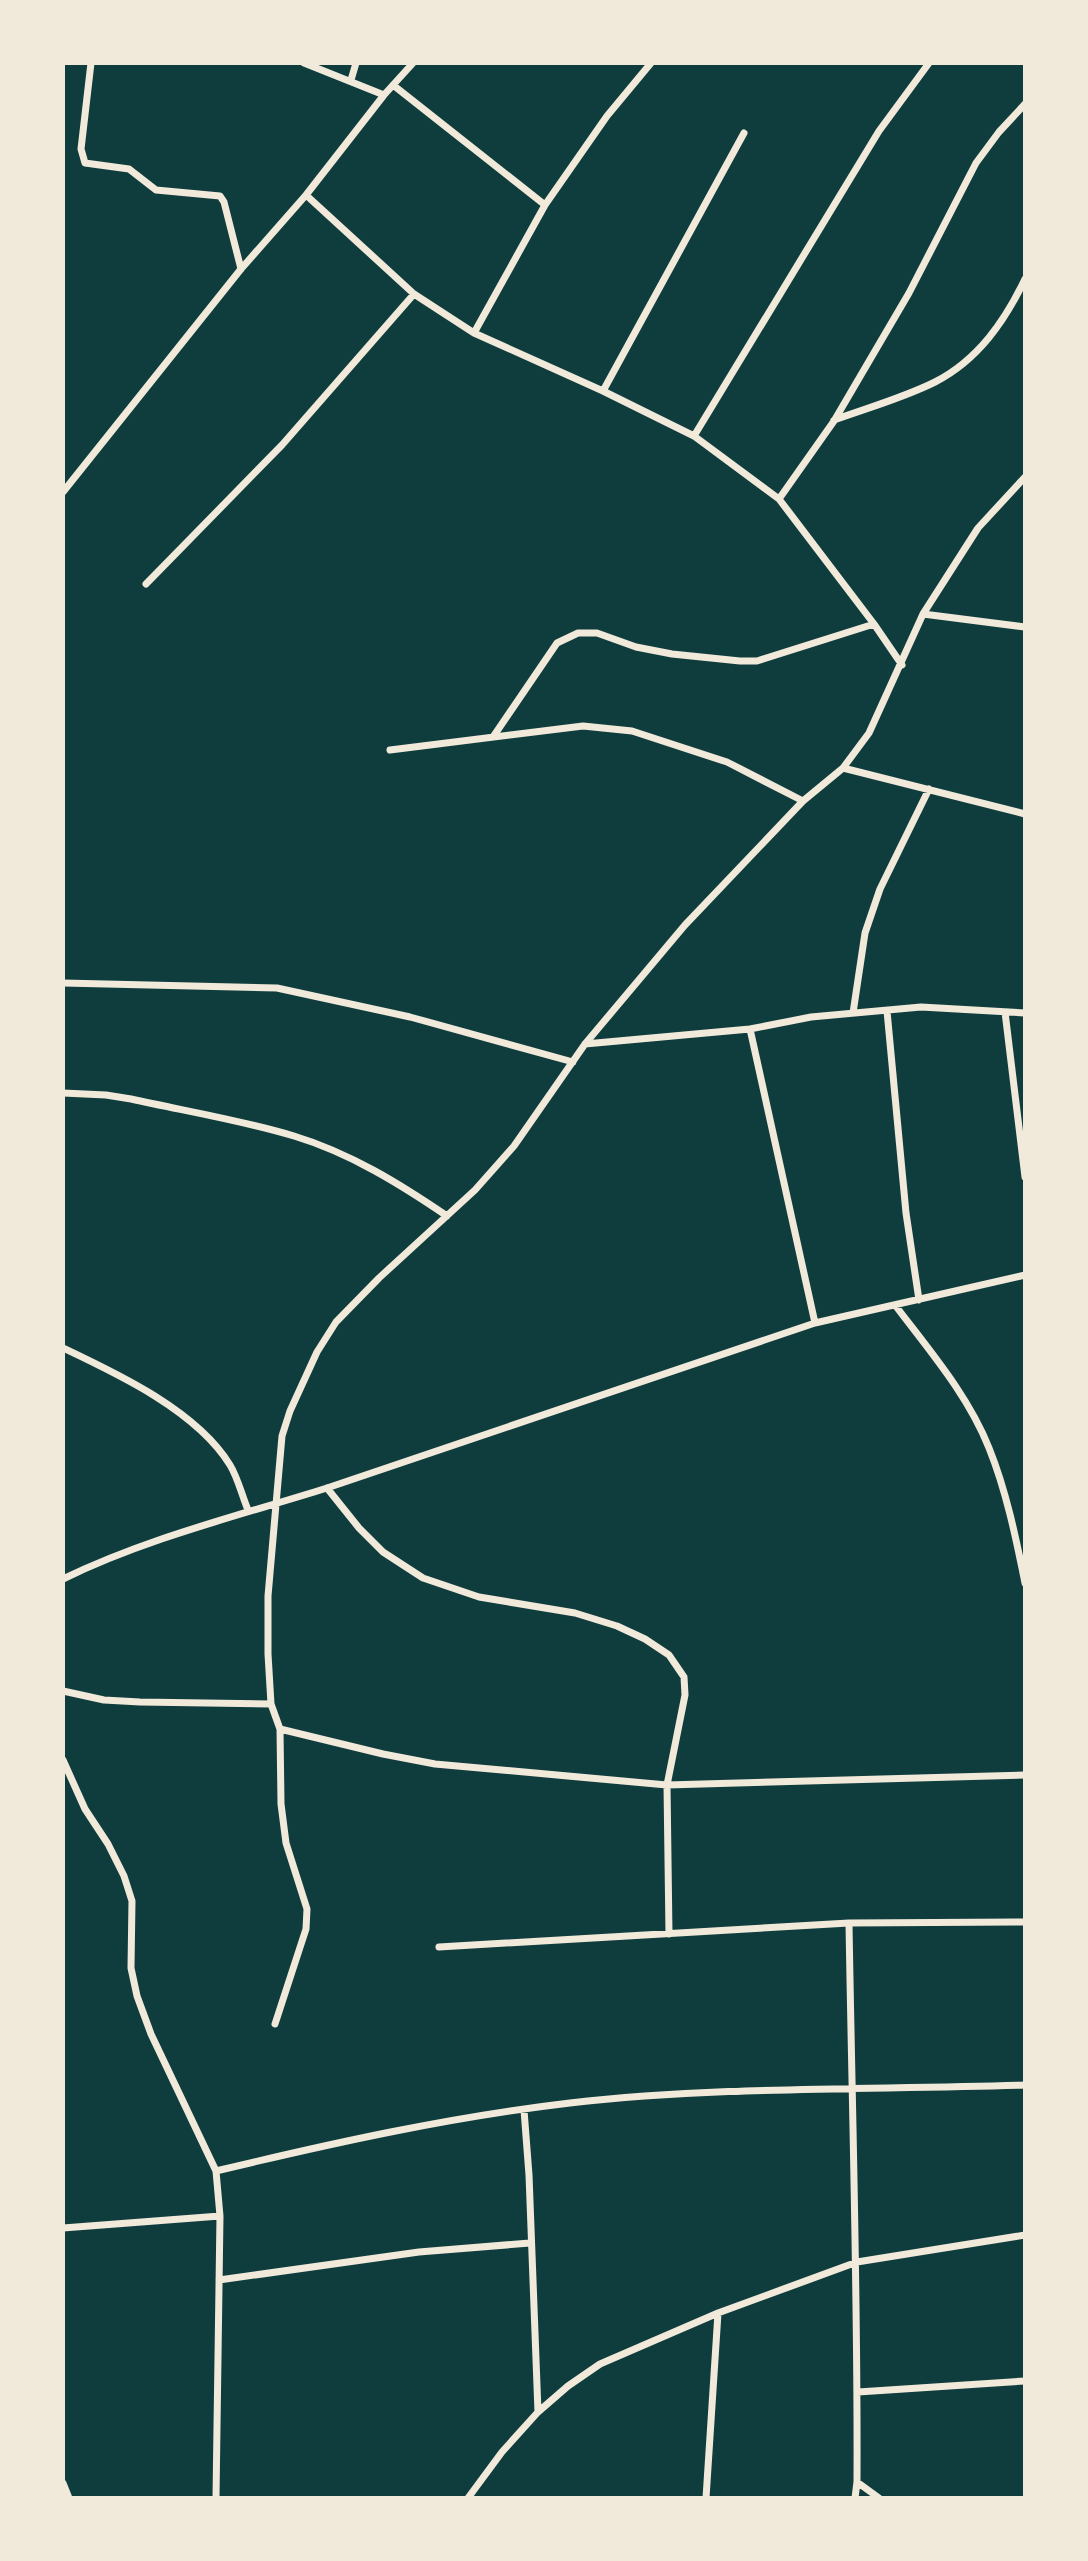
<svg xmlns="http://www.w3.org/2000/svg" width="1088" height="2561" font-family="Manrope,sans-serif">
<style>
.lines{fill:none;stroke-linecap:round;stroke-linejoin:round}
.minor{stroke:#f1e9da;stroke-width:7}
</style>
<rect width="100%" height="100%" fill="#0f3d3e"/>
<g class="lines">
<path class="minor" d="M91,63L81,149L85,163L129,169L156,190L220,196L224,202L241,269
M304,63L384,95
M351,80L356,63
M393,85L545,205
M306,195L414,294L474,333L603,391L694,436L779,499L874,624L902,665
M474,333L545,205L607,116L651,63
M603,391L744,133
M834,420C867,408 903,398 935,382C978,360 1005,321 1025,279
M694,436L879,131L929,63
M63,492L241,269L306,195L384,95L413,63
M779,499L834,421L909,293L976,163L999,132L1025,104
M146,584L282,445L414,294
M923,614L1025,627
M493,737L557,643L578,633H597L636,647L672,654L740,661H757L874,624
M390,750L583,726L632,731L727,762L803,801
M843,768L1025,814
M63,983L277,988L410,1017L573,1062
M887,1011L906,1213L919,1300
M1005,1012L1025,1177
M853,1013L865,933L880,889L929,789
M750,1029L815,1323
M585,1044L750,1029L811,1017L921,1007L1025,1013
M63,1093L106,1095L131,1099C185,1111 241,1120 294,1136C350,1153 400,1184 447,1216
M895,1305C929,1350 968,1395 989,1448C1006,1490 1016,1538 1025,1583
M63,1348C118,1374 197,1411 230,1465C238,1478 242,1496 248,1510
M327,1488L359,1528L383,1552L423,1578L479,1597L575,1613L617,1626L645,1639L669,1655L684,1677L685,1695L667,1785L669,1934
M63,1579C147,1538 238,1516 327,1488L815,1323L1025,1275
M63,1691L104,1700L140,1702L271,1704
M280,1729L383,1754L435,1764L667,1785L1025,1775
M63,1760L85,1809L108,1844L124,1876L132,1901L131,1968L137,1996L151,2034L216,2171L220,2216L216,2498
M849,1923C852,2109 858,2296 857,2482L855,2498
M439,1947L849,1923L1025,1922
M275,2024L306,1929L307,1909L286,1843L281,1804L280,1729L271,1704L268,1654V1596L282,1436L290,1411L317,1352L336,1322L379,1278L475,1190L514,1146L585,1044L685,925L803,801L843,768L869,733L923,614L978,528L1025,477
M524,2110L529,2175L538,2412
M216,2171C333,2143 450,2117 570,2103C720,2086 873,2090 1025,2085
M63,2228L220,2216
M219,2280L419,2252L530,2243
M858,2392L1025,2381
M857,2482L879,2498
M63,2483L69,2498
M468,2498L502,2452L538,2412L568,2386L600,2364L718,2313L857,2262L1025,2235
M706,2498L718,2313"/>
</g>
<rect width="1088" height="2561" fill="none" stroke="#f1e9da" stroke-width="130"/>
</svg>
